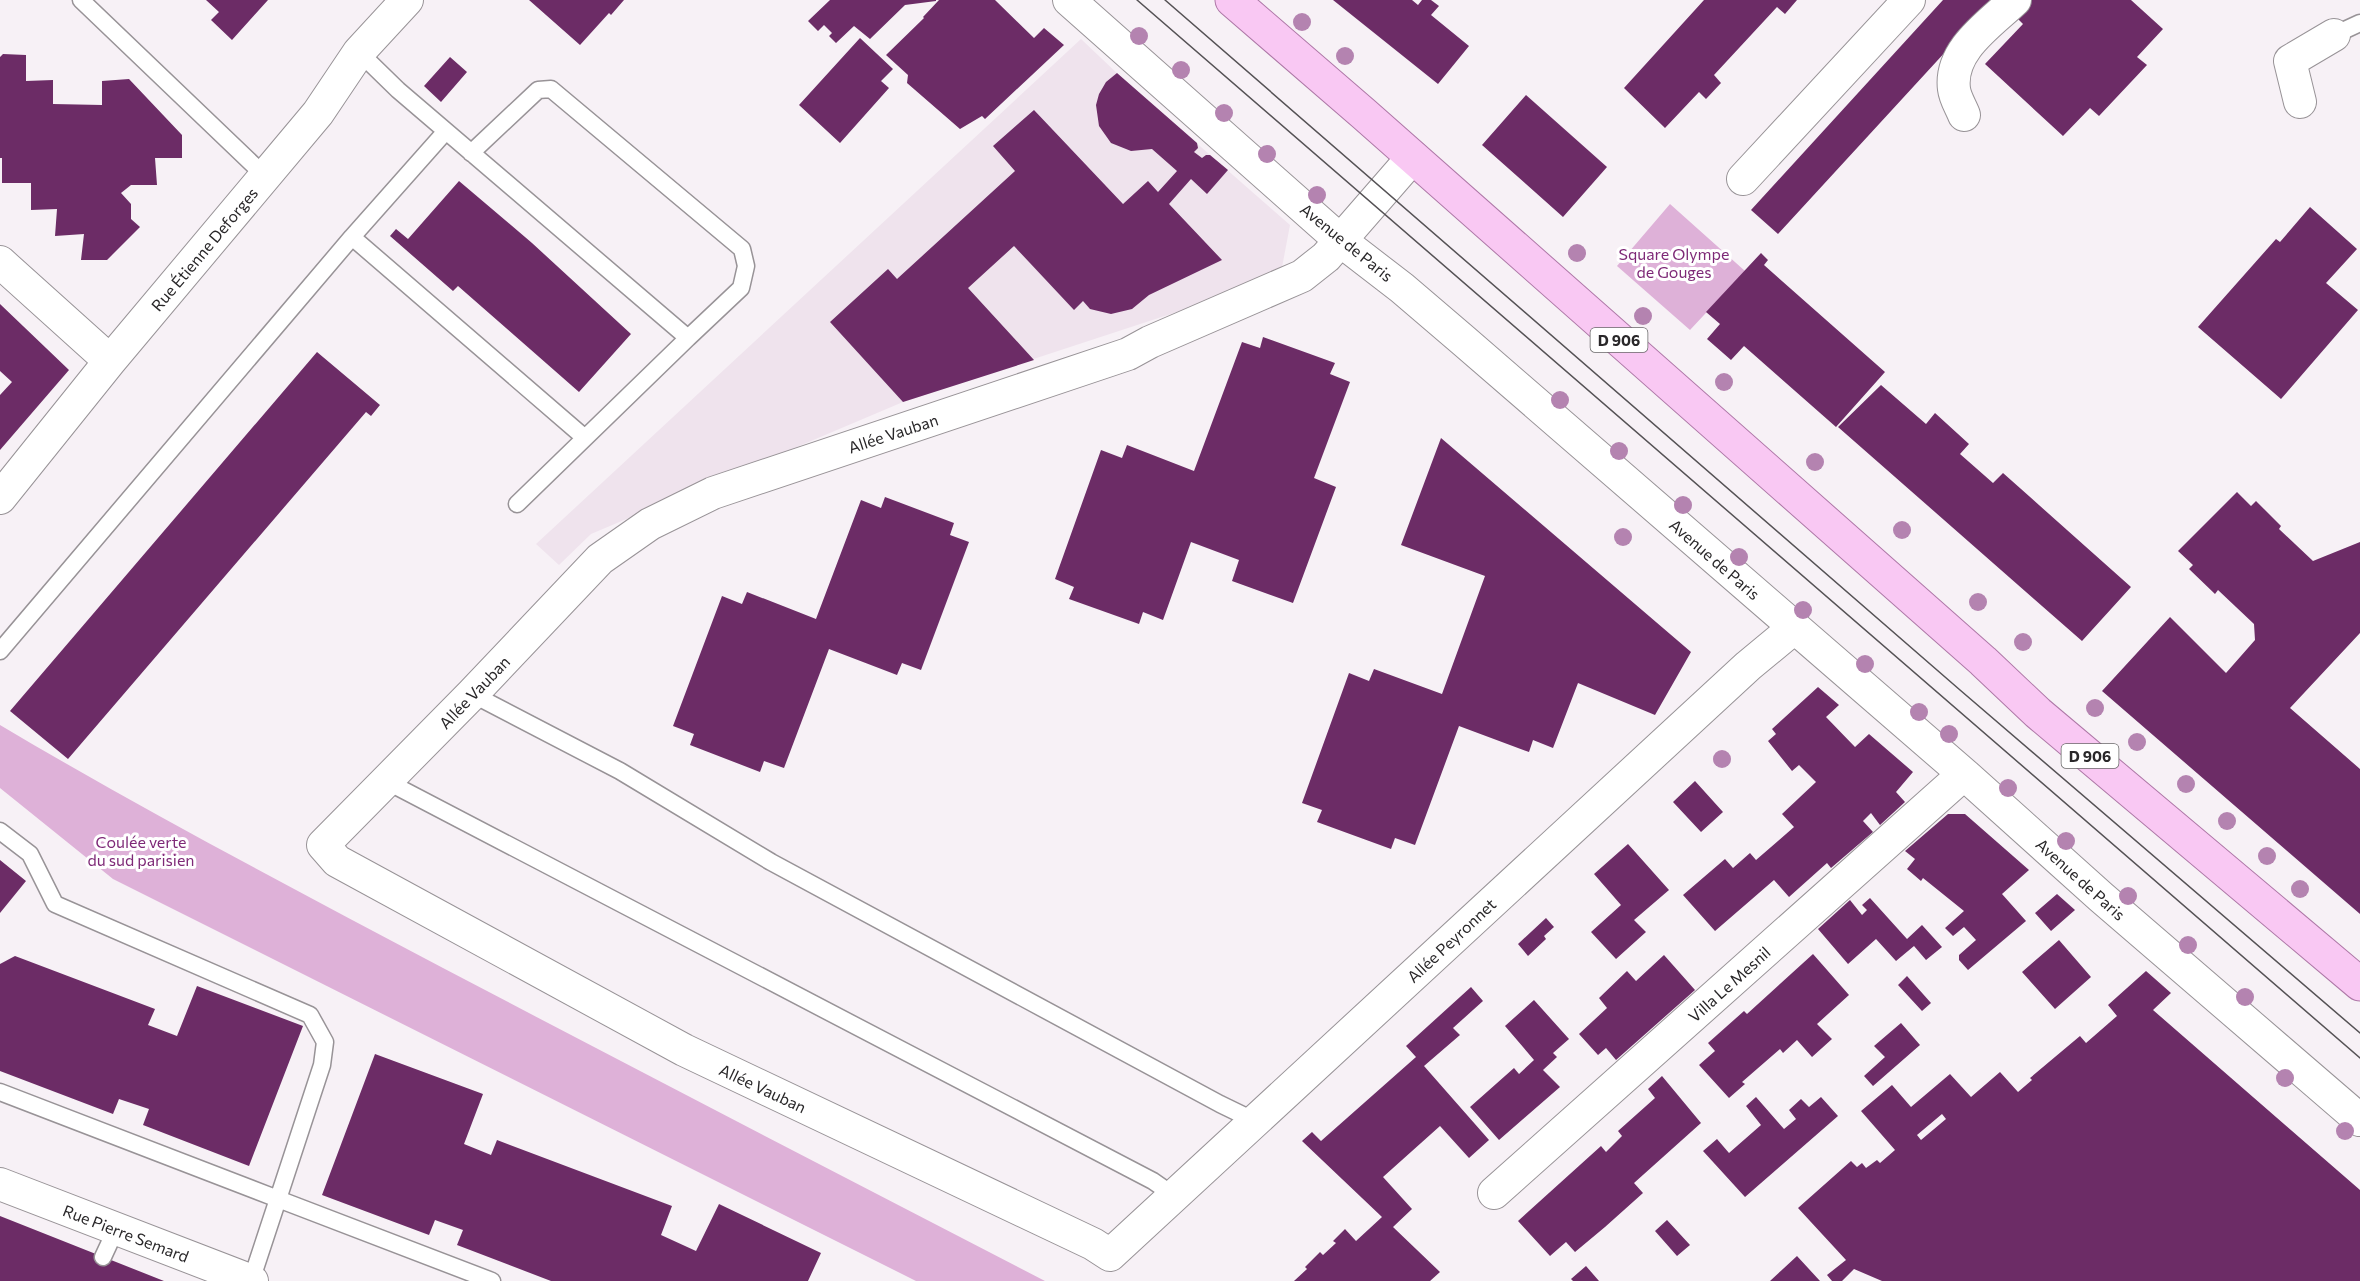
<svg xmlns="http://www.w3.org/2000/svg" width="2360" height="1281" font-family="Commissioner,sans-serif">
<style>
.built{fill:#efe3ed}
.green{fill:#deb1d8}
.building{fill:#6c2c66;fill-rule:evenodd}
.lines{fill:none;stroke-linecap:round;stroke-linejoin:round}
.lane-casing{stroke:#989397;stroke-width:19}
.street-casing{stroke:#989397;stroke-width:34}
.primary-casing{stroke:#ae78a7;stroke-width:35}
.lane{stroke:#fff;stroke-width:16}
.street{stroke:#fff;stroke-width:32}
.primary{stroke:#f9c8f3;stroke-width:33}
.tram{stroke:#555255;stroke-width:1.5}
.tree{fill:#b483b0}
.labels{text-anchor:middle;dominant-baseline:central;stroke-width:6;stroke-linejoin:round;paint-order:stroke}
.shield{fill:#fff;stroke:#696869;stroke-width:1.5}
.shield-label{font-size:15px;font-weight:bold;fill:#292729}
.street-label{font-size:16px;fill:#292729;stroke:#fff}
.park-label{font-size:16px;fill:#7e2977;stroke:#fff}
</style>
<rect width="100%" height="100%" fill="#f7f1f6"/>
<path class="built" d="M1081,39L1120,76L1290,225L1280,278L903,402L591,534L559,565L536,544Z"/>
<path class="green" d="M1670,204L1745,271L1690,330L1617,266Z
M0,725C145,811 294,889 443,968C643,1073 844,1177 1045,1281H916L113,879L0,788Z"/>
<path class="building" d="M206,0H268L232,40L211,20L219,12Z
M529,0H624L611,15L609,13L580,45Z
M830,0H936V1L905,5L870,39L854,26L836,43L829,36L832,33L824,25L818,31L808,21Z
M939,0H995L1034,38L1044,28L1064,45L985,119L982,116L960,129L907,83L908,75L886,55L924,18L923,17Z
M1333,0H1412L1418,5L1422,0H1431L1439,6L1431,15L1469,46L1438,84Z
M1704,0H1797L1785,14L1777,7L1714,75L1721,83L1706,99L1699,92L1665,128L1624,88Z
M1943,0H1993L1778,234L1751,210Z
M2030,0H2131L2163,29L2137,57L2147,65L2099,116L2090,108L2063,136L1985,64L2023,24L2015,16Z
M860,38L893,69L881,81L889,88L840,143L799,105Z
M3,54L26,55V81L53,80V104L102,105V81L129,79L182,135V158H155L157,185H131L121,193L131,204V219L140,227L107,260H81L84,234L55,236L57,209L31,210V183H2V158H0V57Z
M450,57L467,72L441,102L424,86Z
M1117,73L1197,143L1198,148L1194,152L1202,158L1206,155H1210L1228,170L1207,194L1191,179L1169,204L1222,260L1149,295L1132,309L1111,314L1090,309L1083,301L1074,310L1014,246L968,288L1034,360L903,402L830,322L888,269L897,279L1015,171L993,146L1034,110L1123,204L1148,181L1158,192L1177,171L1152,149L1131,151L1111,143L1099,126L1096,105L1099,94L1106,82Z
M1526,95L1607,167L1563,217L1482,145Z
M459,181L532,243L631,334L579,392L458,286L453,291L390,236L396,229L408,239Z
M2310,207L2357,249L2326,283L2358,310L2281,399L2198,327L2276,239L2280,242Z
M1761,253L1768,260L1764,265L1885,372L1836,427L1744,346L1731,360L1707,339L1720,324L1706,312Z
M0,304L69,370L0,450V395L12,382L0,371Z
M1263,337L1335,363L1330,374L1350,382L1314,478L1336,487L1293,603L1232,581L1239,560L1191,542L1163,620L1143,612L1139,624L1069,599L1074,587L1055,579L1101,450L1122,458L1127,445L1194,471L1242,342L1260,348Z
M317,352L380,405L371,416L366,412L68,759L10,711Z
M1881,385L1926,424L1935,413L1969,444L1960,454L1993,483L2003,473L2131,587L2082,641L1838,427Z
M1441,438L1691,652L1655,715L1578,683L1553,748L1533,740L1529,752L1459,726L1415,845L1395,838L1391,849L1317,822L1322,810L1302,803L1349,673L1369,681L1374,669L1442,694L1485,576L1401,545Z
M2237,492L2251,506L2256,501L2281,526L2279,529L2313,561L2360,542V633L2290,708L2360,769V914L2102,691L2170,617L2226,673L2255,640L2254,624L2218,590L2215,594L2189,569L2193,565L2178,551Z
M885,497L954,523L950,535L969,542L921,670L902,663L897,675L829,649L784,768L764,761L760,772L690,745L694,734L673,726L722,596L742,604L747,592L816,619L861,500L881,508Z
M1818,687L1839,705L1826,717L1855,747L1869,734L1913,772L1896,792L1905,802L1880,825L1871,813L1863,821L1873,832L1831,868L1827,863L1789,897L1774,880L1715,931L1683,895L1725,859L1733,868L1750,853L1756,860L1794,827L1782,814L1816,782L1799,765L1792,771L1768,741L1776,734L1772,729Z
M1695,781L1723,812L1701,832L1673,802Z
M1948,814H1965L2029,870L2002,894L2026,921L1968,970L1959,960V955L1976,940L1964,927L1953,936L1945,928L1964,911L1923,878L1921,881L1907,869L1915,859L1905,851Z
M1628,844L1669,890L1634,920L1646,932L1616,959L1591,932L1621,905L1594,874Z
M0,860L26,881L0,913Z
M2057,894L2075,910L2051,931L2035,913Z
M1870,898L1907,939L1922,925L1942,947L1926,960L1914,946L1896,961L1876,939L1848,964L1818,929L1850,900L1862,915L1867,910L1862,905Z
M1546,918L1554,927L1544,936L1546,939L1528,956L1518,944Z
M2059,940L2091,977L2055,1009L2022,972Z
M1813,954L1849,995L1817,1024L1832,1039L1812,1057L1797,1040L1783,1053L1780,1049L1742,1082L1745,1084L1729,1098L1699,1065L1715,1051L1708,1043L1744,1011L1747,1014Z
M1664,955L1695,990L1616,1060L1606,1048L1598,1055L1579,1034L1607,1008L1599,998L1627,971L1636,981Z
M15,956L155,1009L148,1025L177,1036L197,986L303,1026L249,1166L143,1125L149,1109L119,1099L113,1114L0,1071V964Z
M2146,971L2171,993L2153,1010L2360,1190V1281H1882L1854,1269L1842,1281H1832L1827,1275L1846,1260L1798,1208L1851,1161L1857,1167L1862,1163L1866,1168L1877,1160L1880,1163L1895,1150L1861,1111L1892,1085L1911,1107L1950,1074L1971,1097L2000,1072L2018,1092L2032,1080L2030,1078L2080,1036L2086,1043L2117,1016L2108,1005ZM1942,1114L1946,1119L1921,1140L1917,1135Z
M1907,976L1931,1003L1922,1011L1898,985Z
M1471,987L1483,1001L1453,1028L1460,1035L1424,1066L1489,1140L1469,1158L1440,1126L1383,1177L1412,1209L1393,1227L1440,1272L1430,1281H1294L1307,1269L1305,1267L1320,1252L1323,1255L1336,1243L1333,1241L1345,1229L1356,1241L1382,1217L1302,1141L1312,1132L1321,1141L1416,1057L1406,1046Z
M1534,1000L1569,1039L1553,1053L1557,1057L1543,1070L1560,1087L1499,1140L1470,1107L1514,1068L1519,1074L1534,1060L1505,1026Z
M1901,1023L1920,1045L1873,1086L1864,1076L1885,1057L1874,1046Z
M375,1054L483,1094L464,1144L491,1155L497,1140L672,1206L661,1235L696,1251L719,1204L821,1253L808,1281H551L457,1245L463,1230L435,1220L429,1235L322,1195Z
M1662,1076L1701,1123L1634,1183L1643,1193L1605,1227L1575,1252L1566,1242L1550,1256L1518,1221L1601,1146L1606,1152L1622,1136L1618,1131L1655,1098L1648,1089Z
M1756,1097L1784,1129L1796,1119L1789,1110L1801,1099L1809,1107L1821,1097L1838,1116L1745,1197L1703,1151L1717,1139L1729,1153L1761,1125L1746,1106Z
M0,1216L164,1281H0Z
M1667,1220L1690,1245L1677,1256L1655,1231Z
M1797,1256L1820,1281H1770Z
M1586,1266L1599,1281H1573L1571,1279Z"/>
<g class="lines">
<g class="lane-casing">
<path id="lane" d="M81,0L266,177
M2334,35L2360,23
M359,52L398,90L688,338L741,288L746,266L742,249L551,89L538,90L471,153
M446,131L352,237L585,438
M517,504L688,338
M0,651L352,237
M472,694L620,771L771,862L1220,1104L1255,1121
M386,781L1153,1181L1173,1195
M0,831L30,854L55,904L310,1015L325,1042L322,1065L278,1199L492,1281
M0,1092L278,1199L251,1281
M103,1257L116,1229"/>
</g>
<g class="street-casing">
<path id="street" d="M1069,0L1341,241L1402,288L1464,341L1964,774L2101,897L2360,1120
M2300,102L2290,61L2334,35
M1964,115C1961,107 1955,98 1954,89C1949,50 1990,24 2015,0
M1413,157L1326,257L1302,276L1150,342L1128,354L713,493L650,524L600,559L472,694L323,845L337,861L684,1050L1093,1244L1110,1255L1748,666L1794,628
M1743,179L1909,0
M0,262L110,361
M0,498L110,361L318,113L359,52L407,0
M0,1184L252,1281
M1494,1193L1964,774"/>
</g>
<g class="primary-casing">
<path id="primary" d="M1232,0L1364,114L1983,661L2038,713L2360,984"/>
</g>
<use href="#lane" class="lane"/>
<use href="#street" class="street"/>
<use href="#primary" class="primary"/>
<path class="tram" d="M1137,0L2360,1058
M1165,0L1960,690L2360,1033"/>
</g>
<g class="tree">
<circle cx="1302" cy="22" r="9"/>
<circle cx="1139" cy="36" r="9"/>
<circle cx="1345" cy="56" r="9"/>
<circle cx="1181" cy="70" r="9"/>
<circle cx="1224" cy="113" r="9"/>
<circle cx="1267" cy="154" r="9"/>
<circle cx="1317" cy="195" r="9"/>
<circle cx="1577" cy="253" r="9"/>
<circle cx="1643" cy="316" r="9"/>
<circle cx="1724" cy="382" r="9"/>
<circle cx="1560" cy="400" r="9"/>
<circle cx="1619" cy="451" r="9"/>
<circle cx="1815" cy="462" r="9"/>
<circle cx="1683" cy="505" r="9"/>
<circle cx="1902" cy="530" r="9"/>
<circle cx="1623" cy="537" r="9"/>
<circle cx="1739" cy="557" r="9"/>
<circle cx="1978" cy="602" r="9"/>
<circle cx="1803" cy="610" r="9"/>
<circle cx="2023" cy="642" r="9"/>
<circle cx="1865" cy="664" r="9"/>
<circle cx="2095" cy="708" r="9"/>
<circle cx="1919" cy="712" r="9"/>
<circle cx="1949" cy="734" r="9"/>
<circle cx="2137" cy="742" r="9"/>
<circle cx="1722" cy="759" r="9"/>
<circle cx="2186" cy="784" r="9"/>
<circle cx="2008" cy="788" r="9"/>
<circle cx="2227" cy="821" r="9"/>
<circle cx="2066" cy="841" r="9"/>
<circle cx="2267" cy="856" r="9"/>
<circle cx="2300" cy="889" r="9"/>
<circle cx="2128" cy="896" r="9"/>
<circle cx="2188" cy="945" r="9"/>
<circle cx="2245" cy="997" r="9"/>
<circle cx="2285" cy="1078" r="9"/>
<circle cx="2345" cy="1131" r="9"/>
</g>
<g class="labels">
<g class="shield">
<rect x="1590.5" y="328" width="57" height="24" rx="4.5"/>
<rect x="2061.5" y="744" width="57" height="24" rx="4.5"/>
</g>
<g class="shield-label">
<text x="1619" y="340">D 906</text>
<text x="2090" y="756">D 906</text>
</g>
<g class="street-label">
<text transform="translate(1347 242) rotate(39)">Avenue de Paris</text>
<text transform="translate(204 249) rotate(-50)">Rue Étienne Deforges</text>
<text transform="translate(893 433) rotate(-18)">Allée Vauban</text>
<text transform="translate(1715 559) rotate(41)">Avenue de Paris</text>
<text transform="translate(474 692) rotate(-46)">Allée Vauban</text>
<text transform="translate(2081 879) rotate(42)">Avenue de Paris</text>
<text transform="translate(1451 940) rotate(-43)">Allée Peyronnet</text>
<text transform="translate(1729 984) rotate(-42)">Villa Le Mesnil</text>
<text transform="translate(763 1088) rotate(25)">Allée Vauban</text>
<text transform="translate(126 1233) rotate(21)">Rue Pierre Semard</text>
</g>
<g class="park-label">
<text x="1674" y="253">Square Olympe<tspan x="1674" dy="18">de Gouges</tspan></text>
<text x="141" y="841">Coulée verte<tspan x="141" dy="18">du sud parisien</tspan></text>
</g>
</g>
</svg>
